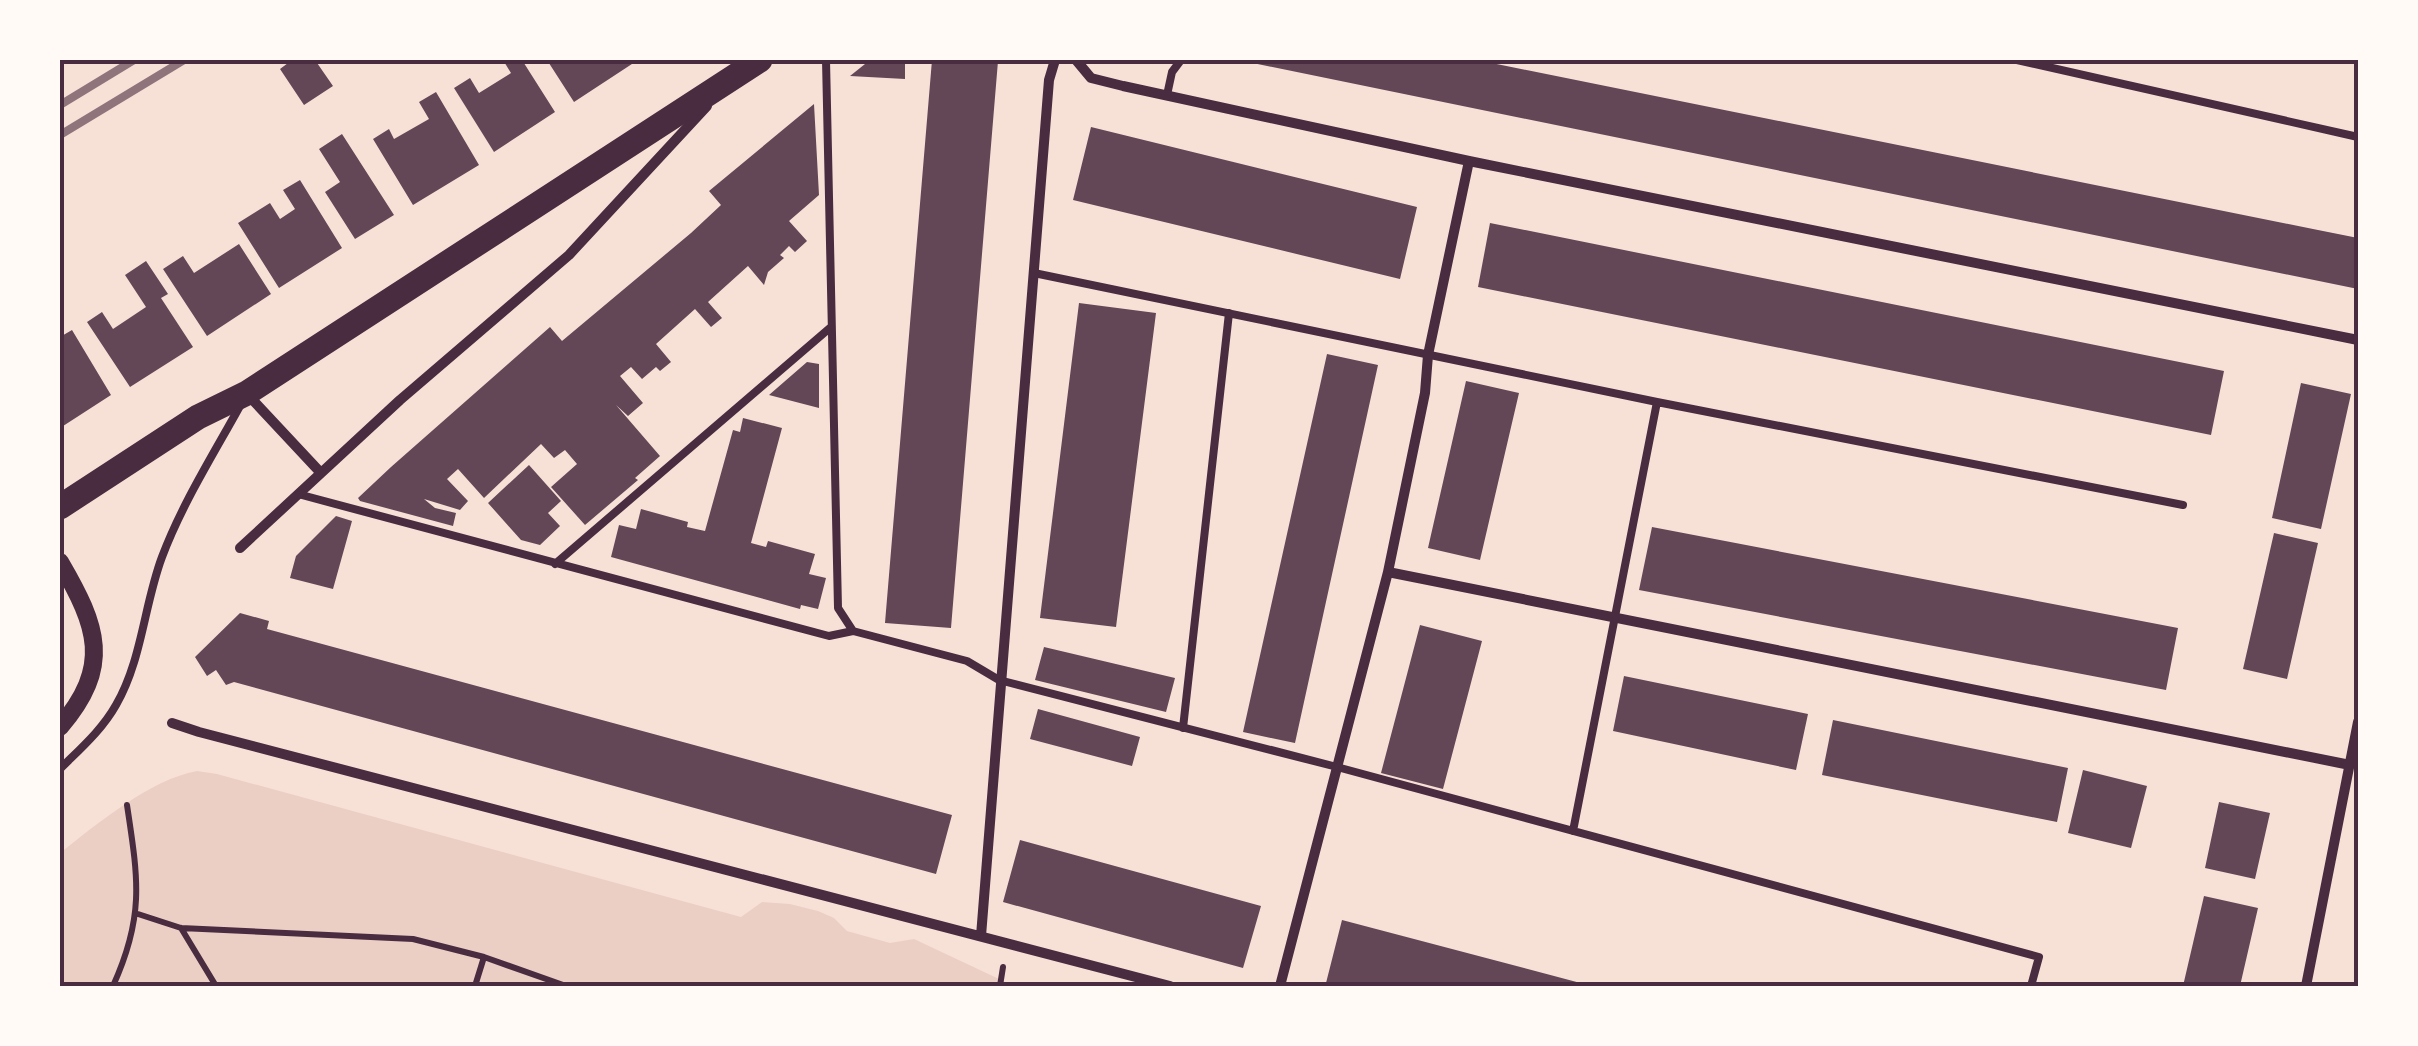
<svg xmlns="http://www.w3.org/2000/svg" width="2418" height="1046" font-family="'Golos Text',sans-serif">
<style>
.green{fill:#ebcfc5}
.building{fill:#644757}
.lines{fill:none;stroke-linecap:round;stroke-linejoin:round}
.path{stroke:#4a2c40;stroke-width:6}
.service{stroke:#4a2c40;stroke-width:8}
.minor{stroke:#4a2c40;stroke-width:10}
.tertiary{stroke:#4a2c40;stroke-width:18}
.primary{stroke:#4a2c40;stroke-width:25}
.rail{stroke:#8f747c;stroke-width:8}
.neatline{fill:none;stroke:#4a2c40;stroke-width:4}
</style>
<rect width="100%" height="100%" fill="#f7e1d7"/>
<path class="green" d="M197,771L217,774L741,917L762,902L790,904L818,911L834,918L847,931L890,943L914,939L1014,986H60V853C97,824 151,779 197,771Z"/>
<path class="building" d="M292,60H315L333,86L304,105L280,69Z
M503,60H522L555,112L494,152L454,88L470,78L479,93L511,73Z
M547,60H633L635,62L574,102Z
M870,60H905V79L850,76Z
M932,60L998,61L951,628L885,623Z
M1238,60H1477L2313,229L2358,238V289Z
M436,92L479,165L413,205L373,139L389,129L394,139L429,119L419,102Z
M814,104L819,195L789,221L807,241L795,252L789,246L780,255L784,258L768,272L764,285L748,266L708,302L722,318L711,327L695,309L656,344L671,362L660,371L656,367L642,379L631,367L620,376L643,403L628,416L616,405L660,456L635,478L638,480L585,525L551,487L577,464L565,450L554,458L541,444L484,498L458,469L447,479L468,501L460,510L424,499L435,508L456,513L453,526L360,501L358,498L391,467L550,327L562,341L691,233L721,205L709,191Z
M1091,127L1417,207L1400,279L1073,200Z
M342,134L394,215L355,239L325,192L340,182L319,149Z
M300,180L342,248L279,288L238,223L270,203L280,219L295,209L283,190Z
M1490,223L2224,371L2211,435L1478,287Z
M239,244L271,294L207,336L163,269L183,256L194,273Z
M146,261L168,294L161,298L193,347L130,387L87,322L102,312L113,329L146,307L125,275Z
M1079,303L1156,313L1116,627L1040,618Z
M72,330L111,395L60,428V337Z
M1327,354L1378,365L1295,743L1243,732Z
M807,362L819,364V408L769,395Z
M1466,381L1519,393L1480,560L1428,548Z
M2301,383L2351,394L2321,529L2272,518Z
M743,418L782,428L751,543L766,547L768,541L815,554L809,574L826,578L818,609L801,605L800,609L611,557L619,525L636,529L641,509L688,522L687,527L705,531L733,430L740,432Z
M529,465L561,501L548,513L560,526L540,545L521,540L488,503Z
M336,516L352,521L333,589L290,578L296,556Z
M1652,527L2178,628L2166,690L1639,590Z
M2274,533L2318,543L2287,679L2243,669Z
M240,613L269,621L267,629L952,815L936,874L234,682L226,685L216,670L207,676L195,657Z
M1420,625L1482,641L1443,789L1381,773Z
M1044,647L1175,678L1166,712L1035,680Z
M1624,676L1808,714L1796,770L1613,731Z
M1038,709L1140,737L1132,766L1030,739Z
M1833,720L2068,768L2057,822L1822,775Z
M2083,770L2147,786L2131,848L2068,833Z
M2219,802L2270,813L2255,879L2205,868Z
M1020,840L1261,906L1243,968L1003,902Z
M2204,896L2258,908L2240,986H2183Z
M1342,920L1588,985L1587,986H1338L1326,983Z"/>
<g class="lines">
<path class="path" d="M138,914L181,928L413,939L484,957L566,986
M181,928L216,986
M113,986C145,916 138,878 127,805
M475,986L484,957
M1000,986L1003,967"/>
<path class="service" d="M826,60L838,608L853,631
M2017,60L2358,137
M1167,95L1172,72L1181,60
M1034,273L1657,402L2183,505
M298,494L829,636L853,631L967,661L999,680L1337,767L2039,957L2031,986
M555,564L831,327
M1183,728L1229,313
M60,769C80,749 102,730 116,705C142,660 144,605 162,557C182,504 213,455 240,406
M1573,831L1657,402"/>
<path class="minor" d="M1076,60L1091,78L1123,86L1469,161L2358,340
M249,396L320,472
M240,548L400,400L569,255L707,106
M1388,572L2350,765
M172,723L199,732L1170,986
M981,936L1049,80L1055,60
M1280,986L1388,572L1425,393L1428,355L1469,161
M2306,986L2358,722"/>
<path class="tertiary" d="M60,562C98,627 112,666 60,727"/>
<path class="primary" d="M60,507L198,417L247,393L760,60"/>
<path class="rail" d="M60,105L134,60
M60,135L184,60"/>
</g>
<rect width="2418" height="1046" fill="none" stroke="#fffaf5" stroke-width="125"/>
<rect x="62" y="62" width="2294" height="922" class="neatline"/>
</svg>
